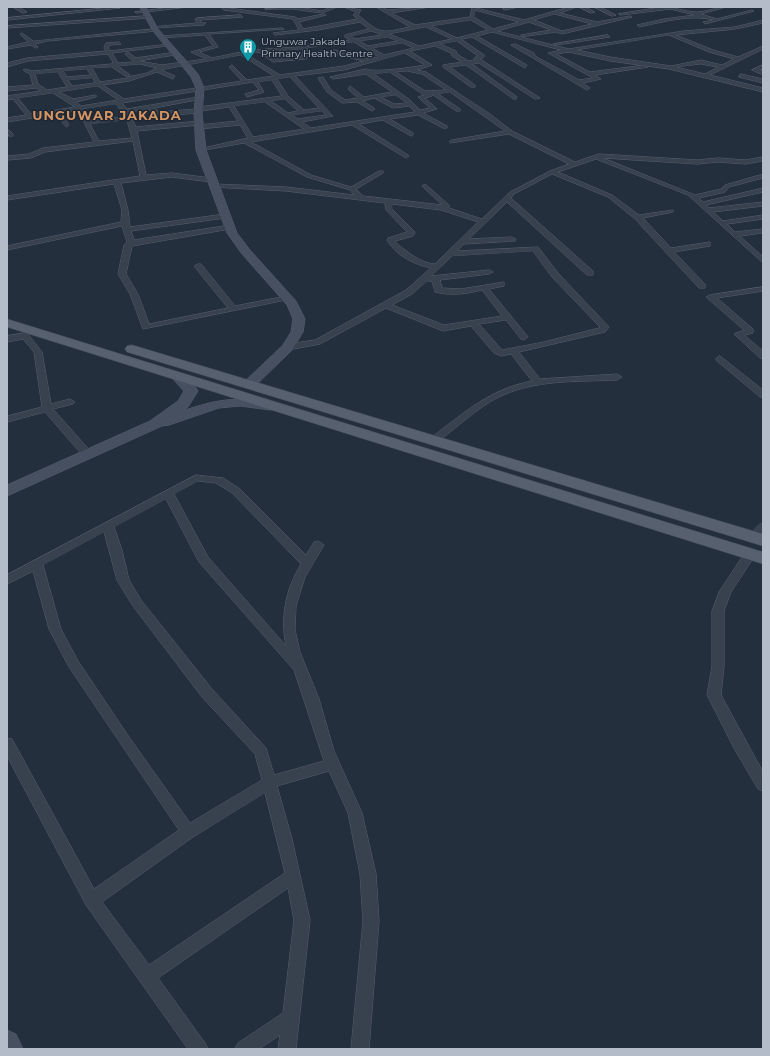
<svg xmlns="http://www.w3.org/2000/svg" width="770" height="1056" font-family="Montserrat,sans-serif">
<style>
.lines{fill:none;stroke-linecap:round;stroke-linejoin:round}
.street-casing{stroke:#565f6c;stroke-width:1}
.secondary-casing{stroke:#565f6c;stroke-width:1}
.primary-casing{stroke:#414a57;stroke-width:1}
.street{fill:#38414e;fill-rule:evenodd}
.secondary{fill:#465061;fill-rule:evenodd}
.primary{fill:#56606e;fill-rule:evenodd}
.labels{text-anchor:middle;dominant-baseline:central;stroke-width:3;stroke-linejoin:round;paint-order:stroke}
.far-poi-label{font-size:10px;fill:#b4bcc9;stroke:#1d2633;text-anchor:start}
.far-district-label{font-size:13px;font-weight:bold;letter-spacing:1px;fill:#d59563;stroke:#1d2633}
</style>
<rect width="100%" height="100%" fill="#242f3e"/>
<g class="lines">
<g class="street-casing">
<path id="street" d="M13,7H18L27,12L23,13Z
M115,7L120,8L7,20V18Z
M173,7H188L137,13L135,12Z
M221,7L295,17L298,19L324,14L326,15L299,22L303,29L357,19L353,15L356,12L344,7L361,10L358,15C382,35 380,33 410,27L376,7H381L387,10L430,7L391,13L415,25L470,17L472,7L524,20L569,7H576L560,13L597,22L630,16L632,17L562,34L556,32L519,37L521,35L551,30L529,22L497,31L569,49L684,31L735,27L763,20V23L735,29L676,35L713,50L738,57L763,46V49L710,75L763,88V92L669,69L610,61L569,52L556,54L590,72L645,65L648,67L595,75L601,79L583,83L590,88L587,90L511,45L515,44L534,53L535,56L579,80L593,78L548,53L561,50L492,32L477,36L527,65L525,68L472,37L461,39L484,55V57L480,59L540,98L535,99L479,63L472,64L517,97L515,100L466,65L450,67L475,85V87H471L443,67V65L462,62L452,56L451,53L435,46L410,51L432,65L417,70L426,72L490,114L512,131L575,162L599,154L697,160L718,158L745,160L763,157V161L745,164L718,162L697,164L603,158L695,195L721,189L725,185L763,174V178L729,187L725,192L699,198L703,202L763,188V192L706,205L709,208L763,202V206L713,212L723,221L763,215V219L727,224L735,232L763,229V233L740,236L763,257V263L688,195L596,159L558,172L612,195L639,215L673,210V212L643,218L671,248L710,242V246L674,252L705,284V288H699L635,219L608,197L552,174L514,194L511,198L593,271V275H587L507,202L469,239L512,237L516,239L515,241L464,244L457,251L538,247L558,273L609,327L605,332L519,352L540,379L617,374L622,377L617,380C577,382 534,379 497,398C476,409 458,427 438,441H432L430,439L432,437C465,412 490,389 532,381L511,354L501,356L494,353L471,326L443,331L386,308L320,344L288,350L284,347L288,344L315,340L406,290L431,268C415,265 395,255 387,240L388,238L407,232L386,210L385,203L286,191L212,187V185L214,184L286,187L354,195L350,190L307,177L244,143L199,151V149L248,138L240,125L199,129L196,127L199,125L238,121L229,107L201,111L198,113L158,116L148,109L129,112L136,127L199,121L202,123L199,125L137,131L146,175L172,173L211,178L214,180L211,182L172,177L121,183L128,210L130,227L225,214L229,216L225,218L131,231L134,240L230,225L234,227L230,229L132,246L126,274L138,294L149,324L228,308L194,266L198,264H201L235,306L286,296L290,298L286,300L143,329L130,294L118,274L124,245L127,242L122,226L7,250V246L121,222L122,210L114,184L7,200V196L140,176L133,141L45,152L31,158L7,160V156L29,154L43,148L94,142L78,110L61,113L69,125L66,127L56,114L7,122V118L26,115L13,99L7,100V96L41,91L36,88L7,91V87L33,85L30,74L24,71V69L33,71L112,64L113,62L108,54L28,61L7,67V63L27,58L106,51L104,48L106,43L119,42L121,44L110,45L108,48L110,51L169,44L167,46L112,53L118,63L134,62L125,54L128,52L136,58L176,52L174,55L139,61L162,65L206,59L191,52L213,46L205,35L159,38L161,36L282,28L284,29L209,34L218,47L199,52L212,58L251,50L298,47L350,40L345,37V35L369,29L360,22L318,30L275,35L273,33L299,30L293,19L224,10ZM475,10L519,22L493,29L474,17ZM555,14L592,24L562,31L534,20ZM471,20L488,30L457,38L431,26ZM426,27L452,39L419,46L389,34ZM372,31L382,35L355,39L351,36ZM669,35L709,52L734,59L722,65L701,60L671,66L610,57L577,50ZM388,37L398,41L368,46L360,41ZM457,41L478,56L474,58L475,60L468,61L457,54L456,51L440,44ZM354,42L379,57L369,59L334,50L314,52L312,55L334,54L364,61L344,66L280,75L246,54L259,52L273,62L305,59L308,57L307,48ZM403,43L414,48L384,55L372,48ZM303,49L302,56L274,58L265,52ZM405,53L425,65C414,67 375,73 366,69L330,77L333,79L366,74L392,92L364,97L350,86L348,89L358,98L345,100L331,90L323,77L318,78L327,92L342,103L357,102L372,111L375,109L374,108L363,101L374,98L393,108L409,106L415,112L311,128L302,122L333,116L295,76L344,70ZM241,55L274,76L247,80L232,65L229,67L242,81L124,99L103,85L129,81L157,72L173,79L175,76L161,70ZM140,64L157,68L147,73L128,77L130,75L118,66ZM701,64L718,67L705,74L676,67ZM112,67L128,78L100,82L92,68ZM87,69L91,75L67,77L63,71ZM407,71L422,74L446,90L425,91L396,72ZM58,72L67,87L47,90L38,84L35,74ZM390,72L424,95L418,97L430,108L420,110L410,100L374,74ZM290,77L319,108L304,110L288,96L277,79ZM93,78L95,83L72,86L68,80ZM272,80L282,96L199,107L196,109L159,112L154,108L202,99L199,97L127,109L122,103L253,82L259,90L245,94L247,97L264,92L258,82ZM98,86L118,100L81,106L76,102L96,97V95L73,99L59,92ZM450,92L505,131L452,140L450,141V143L509,134L569,164L550,171L510,192L482,219L449,208V205L425,184L422,186L423,187L442,205L363,196L356,189L383,173V171H379L351,187L311,175L251,142L352,125L406,158L409,156L408,155L359,124L383,120L411,136L413,135V133L390,119L418,115L443,128H447V126L423,113L437,109L425,98L432,96V94L456,111H460V109L438,94ZM53,93L75,107L31,114L18,98ZM396,95L407,103L394,104L381,97ZM285,99L298,111L288,113L271,101ZM265,102L304,129L253,137L234,106ZM116,104L126,117L89,120L83,109ZM322,111L326,115L298,119L292,115ZM127,120L132,138L99,141L90,124ZM392,204L441,210L478,222L435,264C420,263 408,252 396,243L395,241L413,236L415,232L392,209ZM533,251L552,277L600,327L599,328L544,342L502,350L479,324L506,320L521,339L524,340L528,337L489,289L504,286V282L461,289L442,288L440,280L489,274L493,272L489,270L431,276L452,256ZM427,281H432L435,292C451,296 466,294 482,290L502,316L444,325L392,305L412,294Z
M297,7L322,11L331,7H337L322,13L293,9H265Z
M509,7H518L505,10L503,9Z
M579,7H585L595,12L591,13Z
M594,7H600L616,15L612,16Z
M662,7C674,7 683,11 694,12C704,13 716,7 726,7L701,14L717,19L752,10L754,11L705,24L703,22L714,20C690,14 663,22 639,27L637,25L664,19L695,15L670,9L621,15L619,14Z
M241,15L243,17L200,20L201,23H206L204,25L153,28L151,27L197,23L195,19L197,18Z
M147,16L149,18L7,28V26Z
M155,29L157,31L47,41L35,44L38,47L36,48L31,45L7,49V47L28,42L20,34L22,33L33,41Z
M608,35L610,37L556,45L554,44Z
M763,65V69L760,70L763,71V75L752,70Z
M741,74L763,79V83L739,77Z
M7,128L13,134V136H9Z
M763,287V291L717,298L753,329V333L744,335L763,351V359L760,358L734,334L744,330L706,297L710,295Z
M25,333L28,334L42,352L51,404L70,399L75,402L73,404L53,409L92,453L93,455L92,457H84L45,412L7,422V416L42,407L34,352L23,339L7,342V336Z
M720,356L763,390V398L760,397L717,361L716,359Z
M196,475L223,478L240,489L306,555L314,542L318,541L324,545L305,577L296,606L295,630L300,652L319,699L334,751L362,813L376,874L379,921L369,1049H351L363,921L360,874L348,813L329,771L277,786L292,839L310,920L296,1049H278L280,1035L259,1049H235L238,1043L283,1013L294,920L288,888L158,978L205,1043L208,1049H188L86,905L7,756V738L12,739L94,889L179,830L69,667L49,629L33,571L7,584V575ZM198,481L216,483L232,493L301,564C286,589 280,616 286,646L208,557L174,494ZM166,499L199,562L294,670L324,761L274,775L266,748L212,689L141,600L129,580L122,550L114,527ZM104,532L117,580L133,606L202,697L255,754L262,780L190,823L129,737L78,661L61,629L43,565ZM265,793L285,873L149,965L102,902L193,837Z
M763,523V534L758,540H750L748,537C752,532 757,525 763,523Z
M750,550L756,554L731,592L724,611V666L721,695L763,772V791L758,789L735,750L707,695L712,666V611L719,592L746,551Z"/>
</g>
<g class="secondary-casing">
<path id="secondary" d="M140,7H146L158,29L198,74L204,88L202,114L206,150L237,233L250,250L296,301L305,319L303,332L292,350L254,387H244L242,384L283,345L291,332L293,319L287,305L242,254L227,233L196,150L194,114L196,88L191,77L153,31Z
M177,372L191,380L198,391L188,407L182,411C219,399 231,397 270,402L275,403L277,406L275,409L270,410L240,406L219,408L169,425L162,426L7,496V485L150,421L178,401L184,391L170,376L172,373Z
M7,1030L16,1034L23,1049H7Z"/>
</g>
<g class="primary-casing">
<path id="primary" d="M7,319L763,552V564L7,327Z
M132,345L763,534V546L127,352L125,349L127,346Z"/>
</g>
<use href="#street" class="street"/>
<use href="#secondary" class="secondary"/>
<use href="#primary" class="primary"/>
</g>
<defs>
<g id="building-pin" transform="scale(0.9)"><path d="M0 17L-7.5 6A9.5 9.5 0 1 1 7.5 6Z" fill="#0f9aa8" stroke="#1d2633"/><path d="M-4-6H4V6H1V3H-1V6H-4ZM-2.5-4.3h1.7v1.8h-1.7ZM.8-4.3h1.7v1.8H.8ZM-2.5-1h1.7V.8h-1.7ZM.8-1h1.7V.8H.8Z" fill="#fff"/></g>
</defs>
<g fill-rule="evenodd">
<use href="#building-pin" x="248" y="47"/>
</g>
<g class="labels">
<g class="far-poi-label">
<text x="261" y="41">Unguwar Jakada<tspan x="261" dy="12">Primary Health Centre</tspan></text>
</g>
<g class="far-district-label">
<text x="107" y="115">UNGUWAR JAKADA</text>
</g>
</g>
<rect width="770" height="1056" fill="none" stroke="#b4bcc9" stroke-width="16"/>
</svg>
